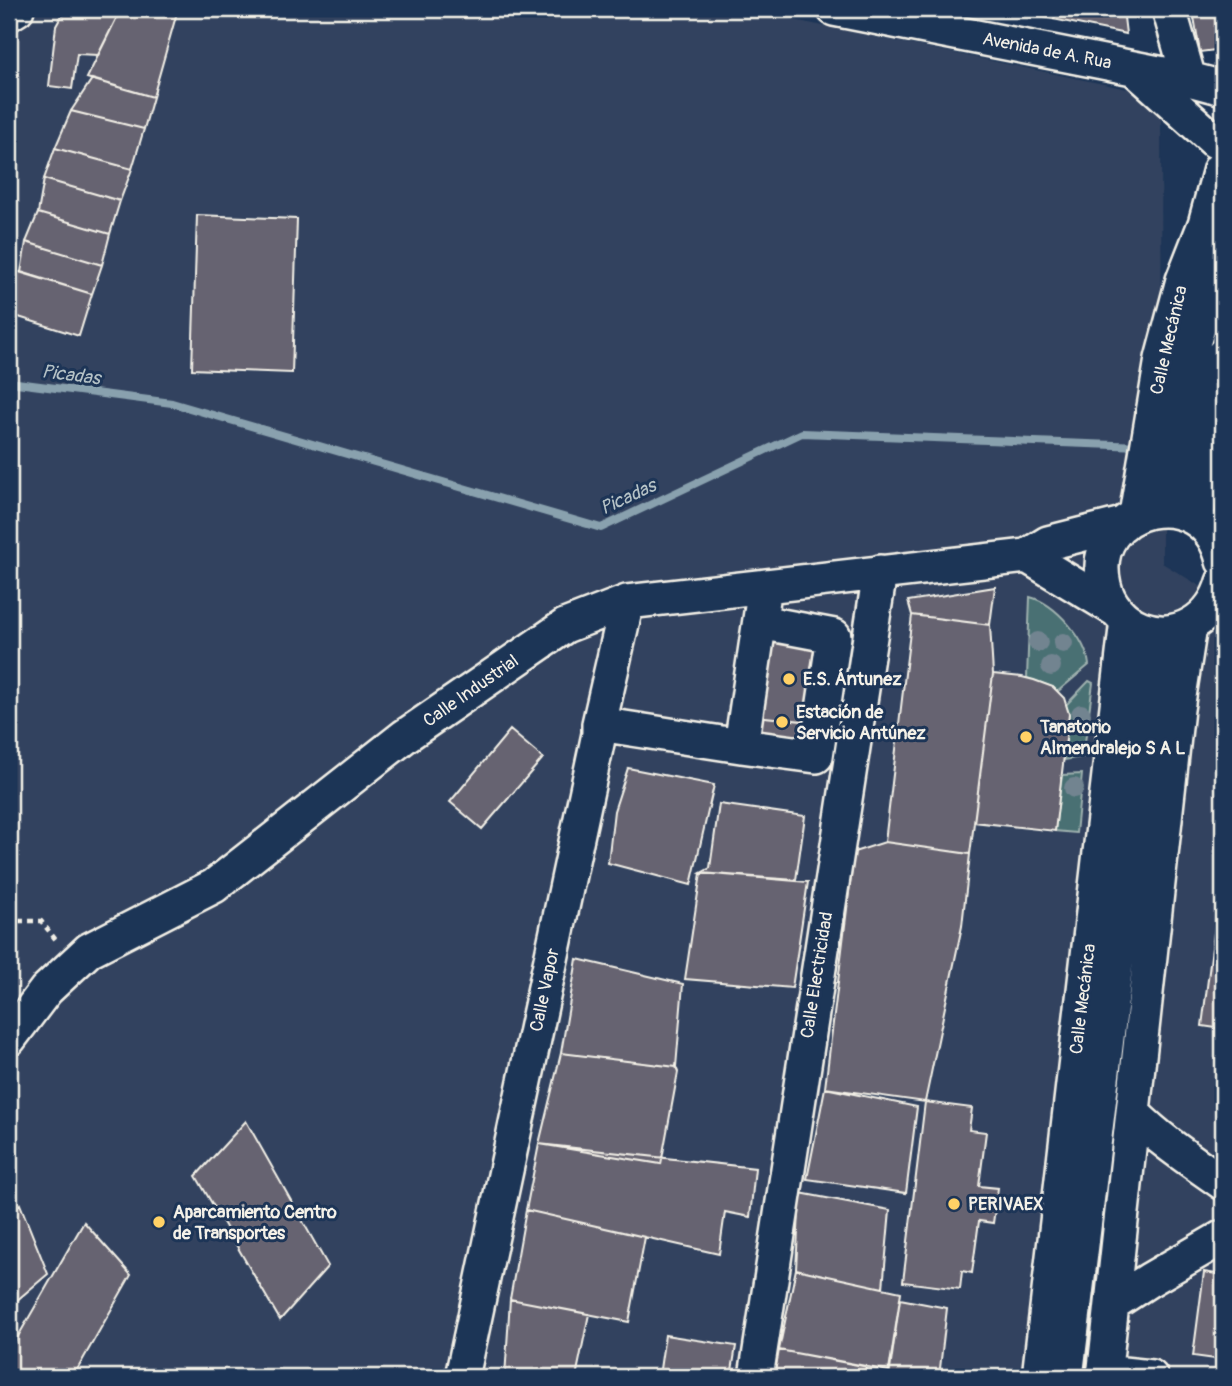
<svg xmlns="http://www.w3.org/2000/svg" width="1232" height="1386" font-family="Pangolin,sans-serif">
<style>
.built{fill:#33435f}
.green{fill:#487073;stroke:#9eb0ae;stroke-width:2}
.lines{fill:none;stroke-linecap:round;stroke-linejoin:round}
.stream{stroke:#89a1ae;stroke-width:8}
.building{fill:#666371;stroke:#f4f1e8;stroke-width:2}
.minor-casing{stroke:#f4f1e8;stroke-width:38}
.path{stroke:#f4f1e8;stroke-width:4.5;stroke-dasharray:5 5;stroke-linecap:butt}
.minor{stroke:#1d3557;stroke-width:33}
.tree{fill:#728490}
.poi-dot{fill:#ffd166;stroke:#1d3557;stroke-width:2.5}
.labels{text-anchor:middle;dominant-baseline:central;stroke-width:6;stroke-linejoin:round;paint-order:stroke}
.street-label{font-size:18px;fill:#f4f1e8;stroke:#1d3557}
.poi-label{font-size:18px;font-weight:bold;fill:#f4f1e8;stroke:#1d3557;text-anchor:start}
.water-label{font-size:19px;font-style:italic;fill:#b5c2c6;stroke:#1d3557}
</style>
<rect width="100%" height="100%" fill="#1d3557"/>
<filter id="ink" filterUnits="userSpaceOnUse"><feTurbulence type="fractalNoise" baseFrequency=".0143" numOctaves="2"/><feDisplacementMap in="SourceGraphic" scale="14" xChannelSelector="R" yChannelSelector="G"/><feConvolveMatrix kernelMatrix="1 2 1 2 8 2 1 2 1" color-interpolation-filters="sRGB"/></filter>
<g filter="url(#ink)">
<path class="built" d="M9,9H741L1161,96L1162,563L1223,600V1377H9Z"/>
<path class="green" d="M1030,597C1056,604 1086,639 1089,665L1057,692L1053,687L1027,678Z
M1089,681L1093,683L1083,757L1064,760L1069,714L1066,705Z
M1082,774L1076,833L1055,831L1062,775Z"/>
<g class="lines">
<path class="stream" d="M9,382L172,403L601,528L802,433L1141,446"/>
</g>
<path class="building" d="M71,9H116L120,11L98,55L77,54L72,89L49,86L56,26L61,17Z
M121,9H178L153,97L87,78Z
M1008,9H1049L1048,18Z
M1049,9H1123L1126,34L1048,18Z
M1192,9H1223V13L1194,17Z
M1223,13V49L1200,52L1194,17Z
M92,79L153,97L144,129L71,111Z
M71,111L144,129L132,169L55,148Z
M55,148L132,169L120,201L44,179Z
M44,179L120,201L110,234L38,213Z
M38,213L110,234L102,265L26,242Z
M197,215L297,219L292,373L192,369Z
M26,242L102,265L92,294L21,272Z
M9,269L92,294L79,336L9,314Z
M995,587L990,625L912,615L908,601Z
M912,615L990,625L993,674L970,854L885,842Z
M765,635L821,643L811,722L756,716Z
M993,674L1022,677L1034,680L1053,687L1064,698L1069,714L1055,831L974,822Z
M756,716L811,722L808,743L757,735Z
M510,730L543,758L482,829L450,802Z
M628,768L714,785L691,885L608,863L614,811Z
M719,804L805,816L796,880L701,873L710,868Z
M885,842L970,854L962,926L925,1102L825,1088L854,852Z
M701,873L808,882L792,988L685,979Z
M1218,901L1223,902V1029L1202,1026Z
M577,959L683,984L676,1067L561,1053Z
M561,1053L676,1067L678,1072L661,1164L539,1144Z
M825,1088L917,1107L906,1193L807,1179Z
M925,1102L972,1108L969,1130L986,1132L979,1186L998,1188L993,1223L979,1221L972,1273L962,1271L960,1289L903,1282Z
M246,1121L328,1266L280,1320L196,1176Z
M539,1144L755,1168L750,1217L725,1212L719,1254L526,1210Z
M800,1193L890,1210L883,1288L796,1269Z
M20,1204L48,1274L9,1307V1213Z
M526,1210L645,1237L629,1322L510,1299Z
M84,1222L131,1275L73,1377H9V1352Z
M796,1269L901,1292L889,1371L779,1350Z
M1204,1272L1223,1275V1360L1193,1356Z
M510,1299L589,1314L576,1377H505Z
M900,1299L947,1308L939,1377H889Z
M665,1335L736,1346L731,1377H669L659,1376Z
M779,1350L866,1366L864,1377H774Z"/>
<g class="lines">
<g class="minor-casing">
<path id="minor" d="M834,9L1189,79L1223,88
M1169,9L1189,79
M9,14L17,9
M1137,71L1215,141
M1168,509L1193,343L1219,265L1216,238L1223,213
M1136,515L1162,359L1183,280L1205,224L1220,169
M1197,519C1206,465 1210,409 1223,355
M1027,556L1116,610
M1223,561C1204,477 1085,505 1104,585C1108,604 1123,621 1141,628C1179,642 1213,618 1223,582
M760,622L834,636L816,756L741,746L765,586
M599,724L741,746
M9,1039L46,990L89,950L214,886L405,736L565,626L627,602L1027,556L1048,543L1123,524
M1134,1114C1161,1141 1192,1161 1223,1183
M1112,1304L1149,1280L1223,1237
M1104,1372L1151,1377
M462,1377L599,734V724L627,602
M756,1377L880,572
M1039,1377L1127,620
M1066,1377L1156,632
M1104,1377L1177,709L1190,626"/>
</g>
<path class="path" d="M9,921H41L56,940L58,941"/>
<use href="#minor" class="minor"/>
</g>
<g class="tree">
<circle cx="1038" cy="642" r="10"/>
<circle cx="1063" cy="643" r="10"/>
<circle cx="1051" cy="666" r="10"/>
<circle cx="1081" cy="714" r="10"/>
<circle cx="1074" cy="788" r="10"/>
</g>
</g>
<g class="poi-dot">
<circle cx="789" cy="679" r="7"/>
<circle cx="782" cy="722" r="7"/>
<circle cx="1026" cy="737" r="7"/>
<circle cx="954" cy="1204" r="7"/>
<circle cx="159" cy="1222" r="7"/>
</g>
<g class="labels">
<g class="street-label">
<text transform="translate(1047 51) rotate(11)">Avenida de A. Rua</text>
<text transform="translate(1169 340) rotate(-77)">Calle Mecánica</text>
<text transform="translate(471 691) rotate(-35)">Calle Industrial</text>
<text transform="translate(817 975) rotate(-81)">Calle Electricidad</text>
<text transform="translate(545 990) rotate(-78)">Calle Vapor</text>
<text transform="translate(1083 999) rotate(-83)">Calle Mecánica</text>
</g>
<g class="poi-label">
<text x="803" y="679">E.S. Ántunez</text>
<text x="796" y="712">Estación de<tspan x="796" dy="21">Servicio Antúnez</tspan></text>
<text x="1040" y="727">Tanatorio<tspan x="1040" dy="21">Almendralejo S A L</tspan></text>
<text x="968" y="1204">PERIVAEX</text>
<text x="173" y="1212">Aparcamiento Centro<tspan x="173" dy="21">de Transportes</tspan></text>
</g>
<g class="water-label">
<text transform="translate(71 375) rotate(7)">Picadas</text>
<text transform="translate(628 497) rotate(-25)">Picadas</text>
</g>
</g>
<rect width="1232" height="1386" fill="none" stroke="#1d3557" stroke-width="35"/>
<rect x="18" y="18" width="1197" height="1351" fill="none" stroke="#f4f1e8" stroke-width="2.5" filter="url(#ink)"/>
</svg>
